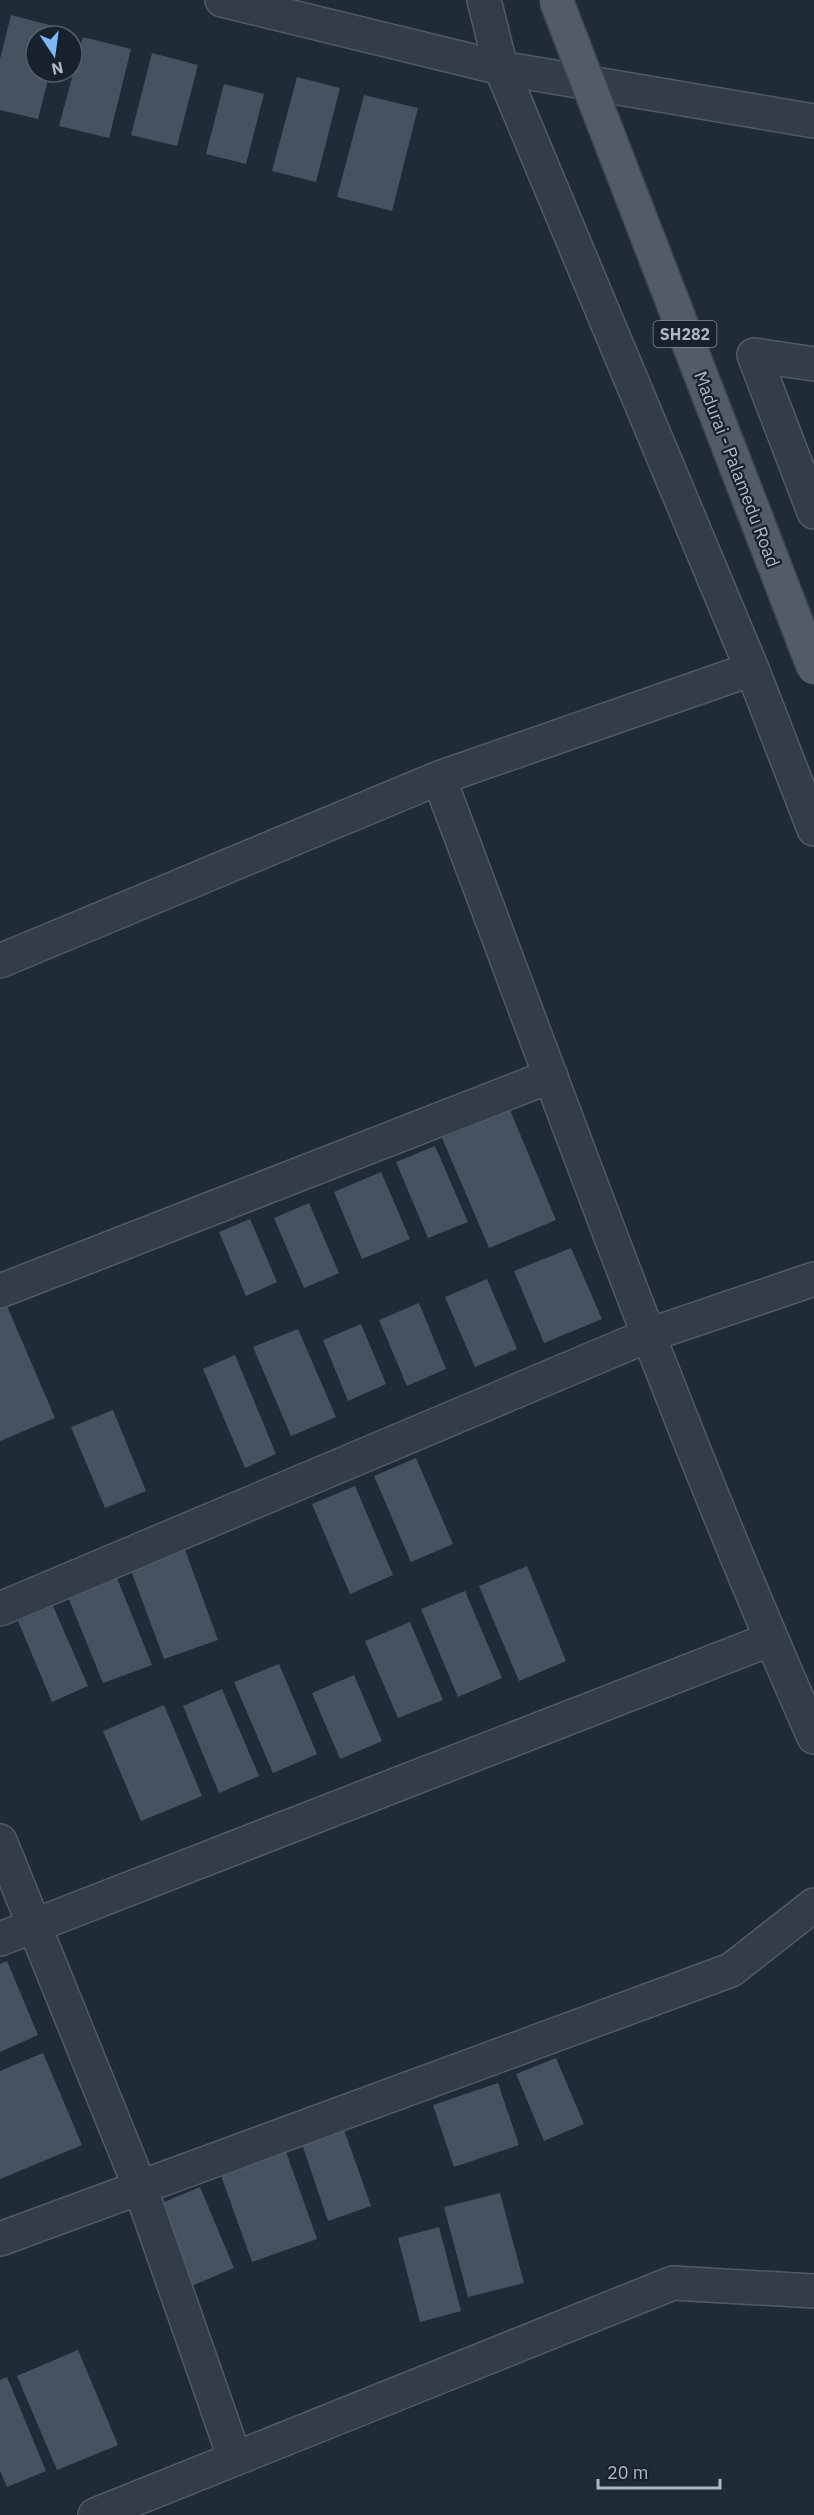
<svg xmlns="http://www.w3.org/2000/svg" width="814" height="2515" font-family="'IBM Plex Sans',sans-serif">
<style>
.building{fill:#455361}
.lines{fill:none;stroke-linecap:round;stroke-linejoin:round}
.street-casing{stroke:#505b66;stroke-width:36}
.street{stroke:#333d48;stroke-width:33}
.primary-bridge-casing{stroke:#3c4651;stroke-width:36;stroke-linecap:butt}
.primary-bridge{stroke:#515c68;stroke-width:33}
.labels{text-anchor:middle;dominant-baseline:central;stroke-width:4.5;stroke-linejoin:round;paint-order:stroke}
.shield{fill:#18222c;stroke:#808b97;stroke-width:1.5}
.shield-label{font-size:16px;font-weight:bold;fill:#adb8c5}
.street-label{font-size:18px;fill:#adb8c5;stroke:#18222c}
</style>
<rect width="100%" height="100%" fill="#1f2c37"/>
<path class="building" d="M11,15L61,28L59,36H36V72H50L38,119L0,110V59Z
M83,37L131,49L109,138L59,126Z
M152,53L198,65L177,146L131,135Z
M297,77L340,88L316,182L272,171Z
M224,84L264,94L246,164L206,154Z
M364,95L418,108L392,211L337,197Z
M510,1110L556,1220L489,1248L442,1138Z
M435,1146L468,1222L428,1238L396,1162Z
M381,1172L410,1239L362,1259L334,1192Z
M309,1203L339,1273L304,1288L274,1218Z
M250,1219L277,1282L246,1296L219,1232Z
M571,1248L602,1319L544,1343L514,1271Z
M487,1279L517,1349L475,1367L445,1297Z
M419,1303L446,1369L407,1386L379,1320Z
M7,1306L55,1418L0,1441V1309Z
M361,1324L386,1384L348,1401L323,1340Z
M298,1329L336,1417L291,1436L253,1347Z
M235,1355L276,1454L245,1468L203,1369Z
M113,1410L146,1491L105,1508L71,1427Z
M416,1458L453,1544L411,1562L374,1476Z
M355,1486L393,1575L350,1594L312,1504Z
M184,1547L218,1640L164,1659L130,1568Z
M527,1566L566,1661L519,1681L479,1586Z
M117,1578L152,1665L103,1683L68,1597Z
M465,1591L502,1678L458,1697L421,1609Z
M53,1606L88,1686L52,1702L18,1621Z
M410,1622L443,1700L398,1718L365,1641Z
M279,1664L317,1754L273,1773L234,1682Z
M354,1675L382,1741L340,1759L312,1693Z
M222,1689L259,1776L219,1793L183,1706Z
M164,1705L202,1796L141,1821L103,1731Z
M7,1961L38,2035L0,2052V1964Z
M43,2053L82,2145L0,2179V2071Z
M556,2058L584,2124L544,2141L516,2074Z
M498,2083L519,2145L454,2167L433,2105Z
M343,2127L371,2206L328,2221L301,2141Z
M284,2146L317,2239L252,2262L219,2170Z
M200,2187L234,2268L180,2291L145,2210Z
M500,2193L524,2283L468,2297L444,2207Z
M439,2227L461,2311L420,2322L398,2238Z
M78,2350L118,2445L57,2470L17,2376Z
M7,2377L46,2471L7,2487L0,2471V2380Z"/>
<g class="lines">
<g class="street-casing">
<path id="street" d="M222,0L501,68L814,121
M484,0L501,68L752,669L814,829
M814,364L754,355L814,512
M752,669L439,778C560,1099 675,1423 814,1737
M0,961L439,778
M0,1291L551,1076
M0,1609L649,1335L814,1279
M0,1841L140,2187L235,2459
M0,1939L771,1639
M0,2239L731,1970L814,1905
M95,2515L673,2283L814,2291"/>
</g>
<use href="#street" class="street"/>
<g class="primary-bridge-casing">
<path id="primary-bridge" d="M556,0L814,668"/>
</g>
<use href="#primary-bridge" class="primary-bridge"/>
</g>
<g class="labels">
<rect class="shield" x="653.5" y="321" width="63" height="26" rx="4.5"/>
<g class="shield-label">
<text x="685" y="334">SH282</text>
</g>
<g class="street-label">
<text transform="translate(737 469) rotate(69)">Madurai - Palamedu Road</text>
</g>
</g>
<g transform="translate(54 54) rotate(167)"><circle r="28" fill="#18222c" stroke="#545e69" stroke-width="1.5"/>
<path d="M0-4.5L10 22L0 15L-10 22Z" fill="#7db8f9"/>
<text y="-9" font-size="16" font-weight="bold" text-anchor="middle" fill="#adb8c5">N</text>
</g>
<path d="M598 2479v9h122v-9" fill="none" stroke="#adb8c5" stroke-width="3"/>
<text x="607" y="2479" font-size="18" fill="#adb8c5" stroke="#18222c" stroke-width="4.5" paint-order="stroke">20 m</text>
</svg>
